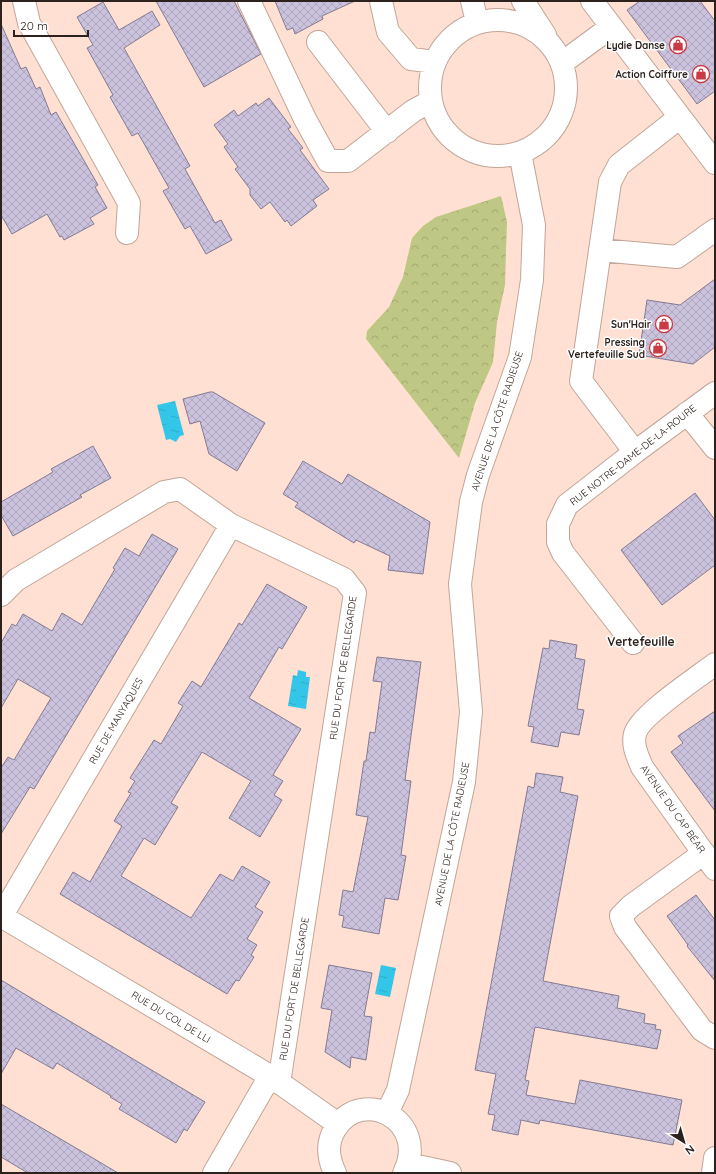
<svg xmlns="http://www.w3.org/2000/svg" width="716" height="1174" font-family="Quicksand,sans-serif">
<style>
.park{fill:url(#park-crowns)}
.water{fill:url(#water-ripples)}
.building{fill:url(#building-cross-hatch);stroke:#837a93}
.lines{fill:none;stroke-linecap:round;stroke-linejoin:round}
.minor-casing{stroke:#c2a598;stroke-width:24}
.minor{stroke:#fff;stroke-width:22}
.labels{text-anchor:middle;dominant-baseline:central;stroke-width:3;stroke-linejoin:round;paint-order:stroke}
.poi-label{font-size:10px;font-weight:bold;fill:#2c211c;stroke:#fff;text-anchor:end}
.street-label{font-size:10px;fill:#2c211c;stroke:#fff}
.quarter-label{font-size:12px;font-weight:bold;fill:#2c211c;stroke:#fff}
</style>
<defs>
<pattern id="park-crowns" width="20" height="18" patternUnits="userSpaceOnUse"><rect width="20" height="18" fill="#bec783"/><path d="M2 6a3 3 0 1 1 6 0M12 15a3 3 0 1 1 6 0" fill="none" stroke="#a3ab71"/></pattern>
<pattern id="water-ripples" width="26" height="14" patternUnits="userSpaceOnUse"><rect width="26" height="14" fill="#34c6e8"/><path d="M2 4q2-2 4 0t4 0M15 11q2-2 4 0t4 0" fill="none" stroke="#2eaac6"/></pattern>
<pattern id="building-cross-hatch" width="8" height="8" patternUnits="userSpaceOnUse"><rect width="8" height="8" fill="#cbc2dd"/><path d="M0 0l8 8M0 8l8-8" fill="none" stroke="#aea6bd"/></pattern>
</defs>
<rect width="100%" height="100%" fill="#ffe0d2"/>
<path class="park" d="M501,196L507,222L506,250L505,285L497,322L493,362L475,403L459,458L366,339L367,331L389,307L403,277L412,238L423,226L436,217Z"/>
<path class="water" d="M175,401L184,435L180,436L176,442L170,439L166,440L157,405Z
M298,670L306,672V677H310L306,709L288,706L293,675L297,676Z
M381,965L396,968L390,997L375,994Z"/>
<path class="building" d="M156,1H234L261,54L204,87Z
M275,1H355L322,16L323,19L295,34L293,28L287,30Z
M640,1H700L715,21V91L697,104L627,10Z
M103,2L119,30L152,11L160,25L124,48L190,166L185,169L215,223L221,220L232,240L206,254L190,226L185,229L163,191L169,188L138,133L132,136L110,97L113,95L87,48L93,45L77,17Z
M1,24L21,69L26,67L36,89L40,87L51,115L56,112L98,185L95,187L107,208L90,218L94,224L64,240L62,236L60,237L47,214L12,234L1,215Z
M269,98L291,127L288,129L303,148L300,150L329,189L313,200L317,206L291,226L287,220L285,222L270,202L261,209L250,195V189L235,169L238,167L224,147L228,144L214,125L234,110L238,116L256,103L258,106Z
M715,279V347L693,364L639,355L647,300L680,305Z
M210,392H213L265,423L237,471L209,454L200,421L190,424L183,399Z
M93,446L111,478L80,495L82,497L13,536L1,515V502L53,472L51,469Z
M303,461L342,484L348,474L430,522L423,574L388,570L390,556L356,540L354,543L295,507L298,503L283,494Z
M695,493L715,520V565L662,605L621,550Z
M152,534L178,549L34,789L30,787L1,834V768L8,757L14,760L51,698L18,679L1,708V643L12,624L16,626L23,614L52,631L62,613L82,625L115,569L113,568L125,548L139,556Z
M267,584L307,607L282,649L279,647L249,698L301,729L273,775L283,781L274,795L282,800L260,837L229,818L251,781L202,752L171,803L178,807L155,845L144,838L121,876L191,918L220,874L233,881L242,866L270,882L255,907L263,912L247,939L257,945L251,955L254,957L239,981L236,980L227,994L60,894L73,872L90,882L122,826L114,821L131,793L128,792L135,781L130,778L154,740L161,744L183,706L178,703L192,681L201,687L239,623L242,625Z
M550,640L577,645L575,658L585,660L577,709L584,710L579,735L561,732L558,747L531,742L534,727L528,726L543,648L549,649Z
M377,657L421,662L405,780L411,781L401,855L406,856L398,900L385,898L379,934L342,927L344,916L339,915L343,890L353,892L368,817L356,815L364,761H366L370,732L375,733L382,682L373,681Z
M715,711V811L671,752L683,743L678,736Z
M536,773L563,777L560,792L578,796L543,981L619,996L617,1008L645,1014L644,1023L656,1025L655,1029L661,1030L657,1049L535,1027L525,1080L529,1081L526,1095L575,1104L580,1080L682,1100L673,1145L540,1120L539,1124L521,1120L518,1135L492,1130L495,1115L488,1114L496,1074L475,1070L528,786L534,788Z
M696,895L715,920V981L687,946L688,945L667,916Z
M329,965L372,973L364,1016L372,1017L366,1060L351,1057L350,1068L325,1052L332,1010L321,1008Z
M1,980L205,1102L187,1131L184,1129L176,1143L119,1109L122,1104L110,1097L111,1096L57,1063L53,1069L16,1048L1,1074Z
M1,1104L81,1151L118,1173H28L1,1157Z"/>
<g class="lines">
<g class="minor-casing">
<path id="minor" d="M24,1L29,23L129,203L127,233
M249,1L305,119L328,161H348L413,111L431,101
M381,1L388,32L411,59L435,62
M472,1L477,22
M523,1L545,35
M592,1L715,163
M430 88a68 68 0 1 1 136 0a68 68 0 1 1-136 0Z
M318,42L387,132
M562,63L611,27
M600,250L677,257L715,230
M687,413L715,448
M635,452L581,381L610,182L619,165L680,117
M1,595L16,580L164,492L180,489L231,525L344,579L355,593L279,1083
M633,643L563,553L558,542V524L567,505L635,452L715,393
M715,664C698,677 639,716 635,734C632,746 638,757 642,767L715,869
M704,853L631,906L621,916L625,927L702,1030L715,1038
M1,916L270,1076L338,1124
M1,917L231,525
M387,1113L398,1090L464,782L471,712L460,584L471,502L478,475L520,357L532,280L534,225L520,153
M408,1164L450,1173
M214,1173L270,1076
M335,1173C328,1158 326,1144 335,1129C362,1085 430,1121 404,1173
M713,1173L715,1158"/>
</g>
<use href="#minor" class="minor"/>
</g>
<defs>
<g id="shop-ring" transform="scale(0.9)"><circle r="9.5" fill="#fff" stroke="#cb3b43" stroke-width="1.5"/><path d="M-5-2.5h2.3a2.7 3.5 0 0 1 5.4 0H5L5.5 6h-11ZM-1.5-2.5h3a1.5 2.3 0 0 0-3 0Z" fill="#cb3b43"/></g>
</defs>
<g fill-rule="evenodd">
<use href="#shop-ring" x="678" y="45"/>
<use href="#shop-ring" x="701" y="74"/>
<use href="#shop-ring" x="664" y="324"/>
<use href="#shop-ring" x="658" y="348"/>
</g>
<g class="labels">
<g class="poi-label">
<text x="665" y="45">Lydie Danse</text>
<text x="688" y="74">Action Coiffure</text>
<text x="651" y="324">Sun'Hair</text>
<text x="645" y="342">Pressing<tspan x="645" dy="12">Vertefeuille Sud</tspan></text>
</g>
<g class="street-label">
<text transform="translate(497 421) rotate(-72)">AVENUE DE LA CÔTE RADIEUSE</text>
<text transform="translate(633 455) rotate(-38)">RUE NOTRE-DAME-DE-LA-ROURE</text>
<text transform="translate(343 668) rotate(-82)">RUE DU FORT DE BELLEGARDE</text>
<text transform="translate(116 721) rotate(-60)">RUE DE MANYAQUES</text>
<text transform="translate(673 809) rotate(55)">AVENUE DU CAP BÉAR</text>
<text transform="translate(452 834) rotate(-79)">AVENUE DE LA CÔTE RADIEUSE</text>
<text transform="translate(294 989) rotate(-81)">RUE DU FORT DE BELLEGARDE</text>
<text transform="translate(171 1017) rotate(31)">RUE DU COL DE LLI</text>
</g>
<g class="quarter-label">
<text x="641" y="641">Vertefeuille</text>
</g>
</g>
<rect width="716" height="1174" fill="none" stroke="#2c211c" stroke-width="4"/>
<g transform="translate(684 1142) rotate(143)" stroke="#ffffff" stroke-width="3" paint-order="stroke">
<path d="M0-3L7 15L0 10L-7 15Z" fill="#2c211c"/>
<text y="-6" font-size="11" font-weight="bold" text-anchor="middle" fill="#2c211c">N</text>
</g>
<path d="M14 30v6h74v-6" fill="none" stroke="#2c211c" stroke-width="2"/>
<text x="20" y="30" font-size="12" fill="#2c211c" stroke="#ffffff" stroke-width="3" paint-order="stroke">20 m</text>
</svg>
